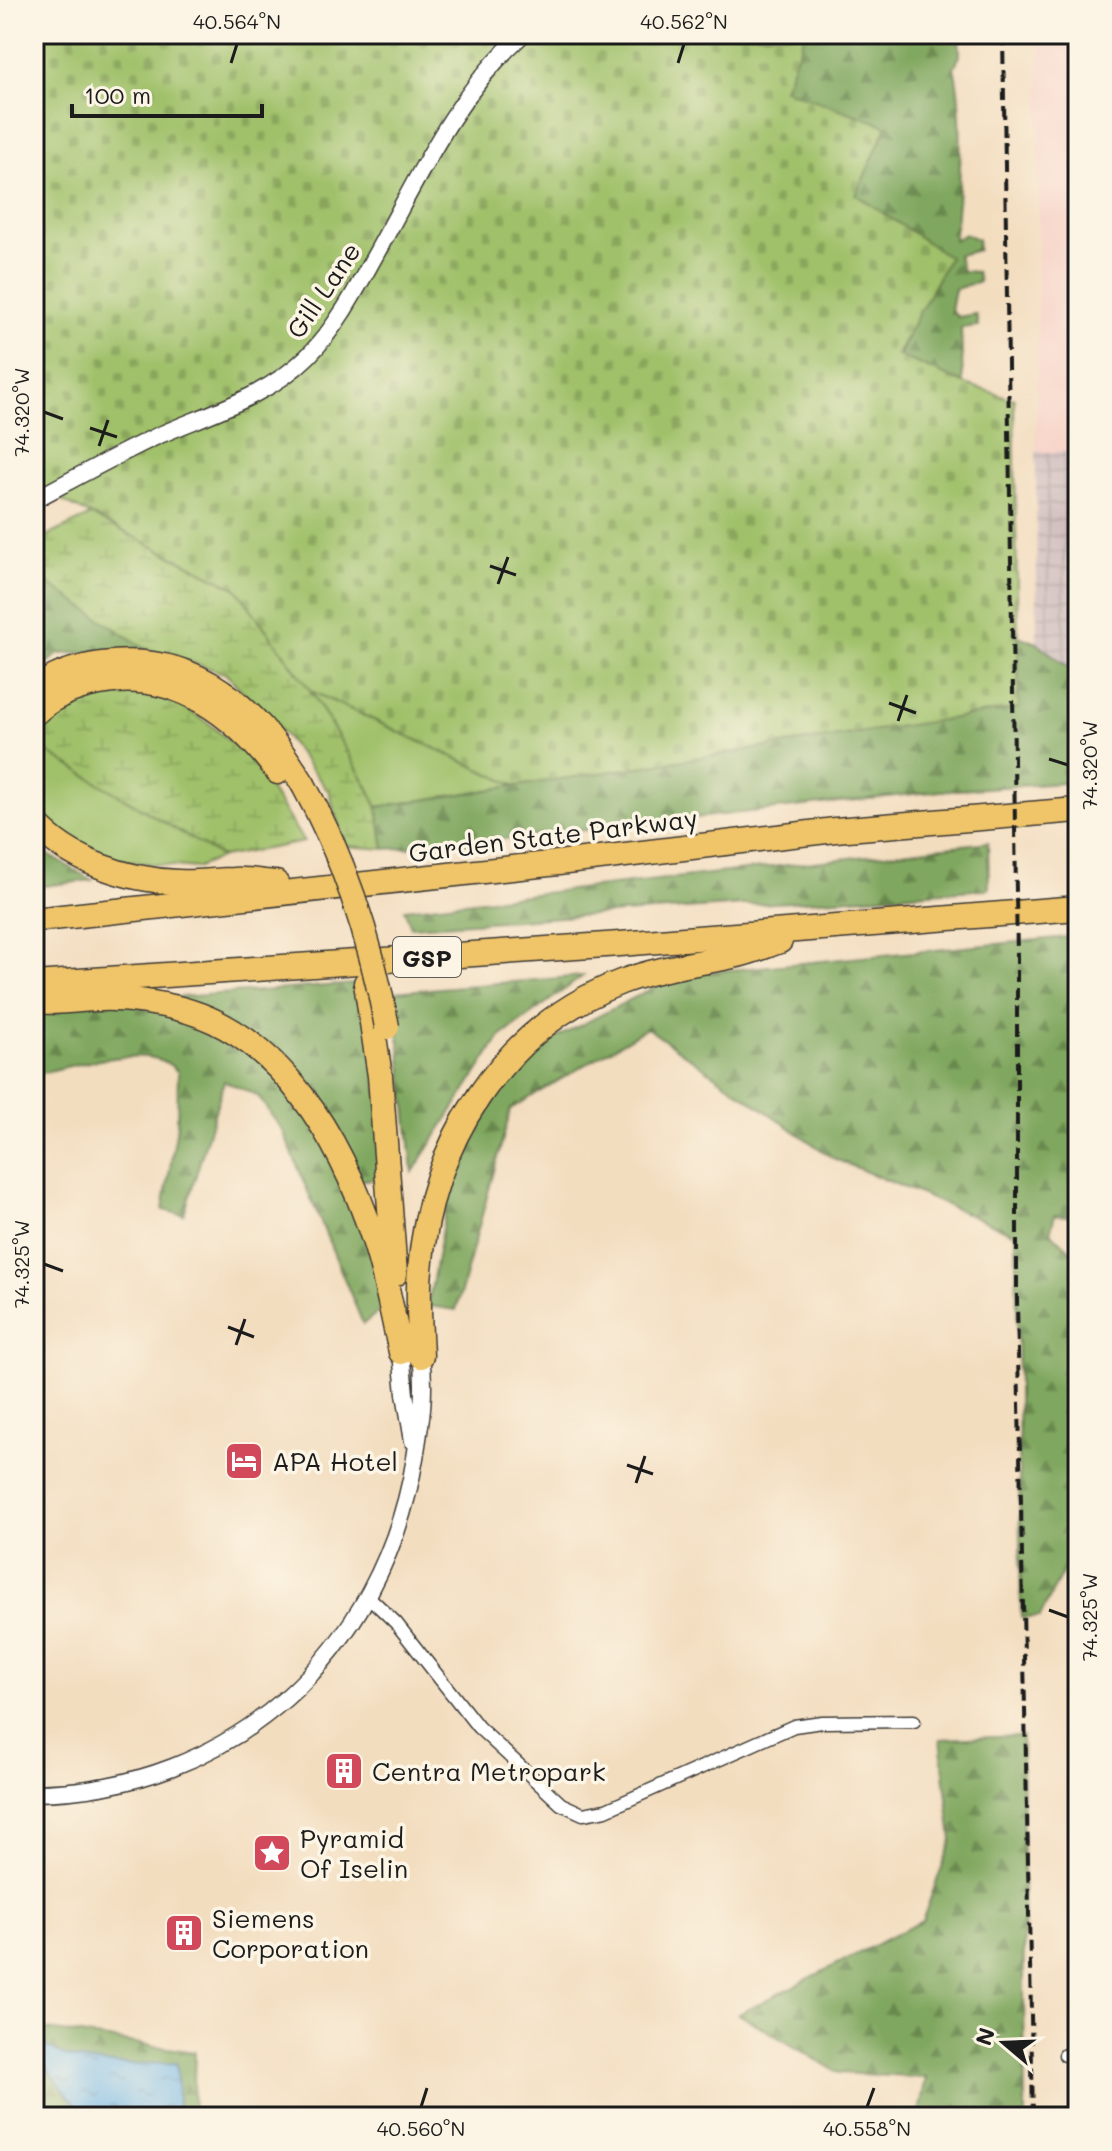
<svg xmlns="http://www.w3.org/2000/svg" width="1112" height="2151" font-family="Mali,sans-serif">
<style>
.built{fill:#f7d1c7}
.industrial{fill:url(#industrial-grid)}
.green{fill:#a0c16a;stroke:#5e6e43;stroke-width:2}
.forest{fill:url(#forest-firs);stroke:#4e623d;stroke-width:2}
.wetland{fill:url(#wetland-marsh);stroke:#5e6e43;stroke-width:2}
.cemetery{fill:url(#cemetery-stones);stroke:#5e6e43;stroke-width:2}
.water{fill:url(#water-ripples);stroke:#476a82;stroke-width:2}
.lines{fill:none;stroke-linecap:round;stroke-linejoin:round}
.minor-casing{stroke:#3c3934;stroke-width:15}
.tertiary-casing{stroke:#3c3934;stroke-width:19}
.motorway-casing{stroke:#3c3934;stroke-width:27}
.minor{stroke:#fff;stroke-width:12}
.tertiary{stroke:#fff;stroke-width:16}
.motorway{stroke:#f0c469;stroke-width:24}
.rail{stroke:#1c1c1c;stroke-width:4;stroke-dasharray:12 6;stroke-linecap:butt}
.motorway-bridge-casing{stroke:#3c3934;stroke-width:27;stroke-linecap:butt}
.motorway-bridge{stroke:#f0c469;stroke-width:24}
.ticks{fill:none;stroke:#1c1c1c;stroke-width:3}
.labels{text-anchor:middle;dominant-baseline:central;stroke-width:7;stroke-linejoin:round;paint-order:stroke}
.shield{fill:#fcf5e5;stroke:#5f5d58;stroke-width:2}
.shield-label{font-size:24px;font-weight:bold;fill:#1c1c1c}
.street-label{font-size:26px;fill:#1c1c1c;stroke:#fcf5e5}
.poi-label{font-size:26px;fill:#1c1c1c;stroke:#fcf5e5;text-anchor:start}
.neatline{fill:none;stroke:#1c1c1c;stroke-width:3}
.ticks-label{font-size:20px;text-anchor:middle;fill:#1c1c1c}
</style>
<defs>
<pattern id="industrial-grid" width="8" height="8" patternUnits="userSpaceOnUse" patternTransform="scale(2)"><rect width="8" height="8" fill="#d2bfc0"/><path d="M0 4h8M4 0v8" fill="none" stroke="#b4a4a4"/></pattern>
<pattern id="forest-firs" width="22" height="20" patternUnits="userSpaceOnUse" patternTransform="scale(2)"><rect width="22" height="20" fill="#80a75e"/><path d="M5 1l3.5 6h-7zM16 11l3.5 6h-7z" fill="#68874d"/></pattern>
<pattern id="wetland-marsh" width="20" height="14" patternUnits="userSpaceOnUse" patternTransform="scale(2)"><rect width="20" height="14" fill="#a0c16a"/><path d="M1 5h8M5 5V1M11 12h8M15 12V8" fill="none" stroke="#89a55b"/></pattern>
<pattern id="cemetery-stones" width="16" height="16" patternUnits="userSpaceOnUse" patternTransform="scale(2)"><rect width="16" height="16" fill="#a0c16a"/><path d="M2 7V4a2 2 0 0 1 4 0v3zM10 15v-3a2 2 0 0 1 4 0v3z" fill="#89a55b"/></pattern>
<pattern id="water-ripples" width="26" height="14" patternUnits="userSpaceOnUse" patternTransform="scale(2)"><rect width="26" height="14" fill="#72b7e8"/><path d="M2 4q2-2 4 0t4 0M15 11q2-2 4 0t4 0" fill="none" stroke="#5d94bb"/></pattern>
</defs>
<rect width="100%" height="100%" fill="#fcf5e5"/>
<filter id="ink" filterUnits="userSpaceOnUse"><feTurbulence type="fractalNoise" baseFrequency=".0125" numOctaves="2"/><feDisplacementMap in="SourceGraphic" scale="16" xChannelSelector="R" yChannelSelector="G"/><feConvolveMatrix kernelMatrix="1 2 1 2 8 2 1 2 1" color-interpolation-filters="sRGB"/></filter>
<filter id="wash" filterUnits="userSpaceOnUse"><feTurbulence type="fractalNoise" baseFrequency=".006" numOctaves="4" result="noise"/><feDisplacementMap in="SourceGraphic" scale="32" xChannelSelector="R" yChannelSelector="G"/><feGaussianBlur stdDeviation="1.8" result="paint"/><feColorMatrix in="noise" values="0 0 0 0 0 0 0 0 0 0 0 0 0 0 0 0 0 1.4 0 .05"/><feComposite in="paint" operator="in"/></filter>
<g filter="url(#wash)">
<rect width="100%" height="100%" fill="#f3ddbf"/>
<path class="built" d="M1040,34H1078V452H1036Z"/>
<path class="industrial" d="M1036,452H1078V675L1037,643Z"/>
<path class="green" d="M311,691L516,786L377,807L369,789Z
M34,744L222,857L196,868L110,860L59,836L34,800Z"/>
<path class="forest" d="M798,34H959L960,56L954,67C965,114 960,192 954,240L965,234L977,239L978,250L958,255L962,271L977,272L979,282L955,289L951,311L958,317L976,314L978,326L961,328L963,383L895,369L936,262L885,234L778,94Z
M34,574L146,649L58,654L34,676Z
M1018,636L1037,643L1078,675V782L941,791L438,846L384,849L377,807L1018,708Z
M34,842L45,853L92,880L34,887Z
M988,842L989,889L411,927L404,909Z
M1078,936V1217L1055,1215L1050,1232L1078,1256V1541L1040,1617L1021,1618L1016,1234L833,1158L647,1028L511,1109L456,1310L428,1306L454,1163L523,1055L678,975Z
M583,976L500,1037L413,1172L394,992Z
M366,983L388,1178L351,1181L390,1303L363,1324L283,1131L257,1095L224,1081L184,1215L163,1210L177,1126L178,1072C174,1068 169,1063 163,1061C132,1048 66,1067 34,1075V1001L180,997Z
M1022,1736L1025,2117H918L926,2078L839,2073L739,2014L922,1921L952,1840L940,1739Z
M34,2028L195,2052L193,2117H34Z"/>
<path class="wetland" d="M91,515L236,588L311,691L369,789L377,807L384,849L345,846L329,792L283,733L225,673L146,649L34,574V542Z
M152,689L207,722L249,757L304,842L222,857L34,744V733L67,702Z"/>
<path class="cemetery" d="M34,34H805L784,89L887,126L856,195L949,257L897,355L968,385L1014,399L1019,708L516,786L311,691L236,588L49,494L34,501Z"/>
<path class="water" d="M39,2040C73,2072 134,2063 177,2063L178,2117H92L84,2115L34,2053Z"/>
</g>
<g filter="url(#ink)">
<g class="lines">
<g class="minor-casing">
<path id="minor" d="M369,1597L396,1623L478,1727L561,1804L583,1814L606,1810L794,1726L822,1722L914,1721
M1065,2055H1078"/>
</g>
<g class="tertiary-casing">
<path id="tertiary" d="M34,500C73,479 113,457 153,438C206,414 266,398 308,356C335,329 354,294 372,261C417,181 454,95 523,34
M401,1352L405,1394L413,1441
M34,1793C232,1791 383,1652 415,1458C421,1421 426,1393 421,1356"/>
</g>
<g class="motorway-casing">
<path id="motorway" d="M34,690C53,675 78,667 102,664C198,651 256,708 303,784
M34,714C52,697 76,687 100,683C176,669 235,715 278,772
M34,822C69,861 126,880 178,882C196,883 215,880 233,880C247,879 262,882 276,883
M34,920L558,863L835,830L1078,810
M366,983L380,1076L395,1274
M34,984L620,944L1078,908
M34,1001C56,1004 78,999 101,999C125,998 149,1002 173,1007C281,1031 342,1142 374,1240C386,1276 392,1314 401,1352
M421,1356C420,1327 417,1299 420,1270C430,1144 500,1029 621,982C658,968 695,964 733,956C749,953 765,946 780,941"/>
</g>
<use href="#minor" class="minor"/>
<use href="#tertiary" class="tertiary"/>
<use href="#motorway" class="motorway"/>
<path class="rail" d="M1003,34L1017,958V1301L1033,2117"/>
<g class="motorway-bridge-casing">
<path id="motorway-bridge" d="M303,784C346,861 371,941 387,1027"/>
</g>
<use href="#motorway-bridge" class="motorway-bridge"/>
</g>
</g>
<path class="ticks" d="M231,63L237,44M678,63L684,44M44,412L63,419M90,428L117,437M99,446L108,420M490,566L516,575M498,584L508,557M889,703L916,713M898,721L907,695M1049,759L1068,765M44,1264L63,1271M228,1327L254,1337M236,1345L245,1319M627,1465L653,1474M636,1483L645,1456M1049,1610L1068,1617M421,2107L427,2088M867,2107L874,2088"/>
<defs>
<g id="hotel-square" transform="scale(2)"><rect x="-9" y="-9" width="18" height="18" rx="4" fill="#d1495b" stroke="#fcf5e5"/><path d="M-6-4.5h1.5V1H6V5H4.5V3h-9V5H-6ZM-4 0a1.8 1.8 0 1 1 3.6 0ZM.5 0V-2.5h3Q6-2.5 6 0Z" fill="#fff"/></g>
<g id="building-square" transform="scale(2)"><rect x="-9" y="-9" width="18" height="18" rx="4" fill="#d1495b" stroke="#fcf5e5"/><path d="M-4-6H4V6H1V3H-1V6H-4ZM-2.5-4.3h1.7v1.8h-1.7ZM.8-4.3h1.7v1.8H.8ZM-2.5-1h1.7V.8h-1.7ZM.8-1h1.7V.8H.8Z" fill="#fff"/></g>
<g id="sight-square" transform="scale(2)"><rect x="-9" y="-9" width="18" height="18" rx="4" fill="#d1495b" stroke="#fcf5e5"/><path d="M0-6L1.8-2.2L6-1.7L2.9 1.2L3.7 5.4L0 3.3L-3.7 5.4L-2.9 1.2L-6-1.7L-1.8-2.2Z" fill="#fff"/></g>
</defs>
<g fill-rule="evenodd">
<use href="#hotel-square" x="244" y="1461"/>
<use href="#building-square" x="344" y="1771"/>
<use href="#sight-square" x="272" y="1853"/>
<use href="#building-square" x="184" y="1933"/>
</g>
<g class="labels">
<rect class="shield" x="393" y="937" width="68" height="40" rx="6"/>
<g class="shield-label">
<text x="427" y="957">GSP</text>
</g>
<g class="street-label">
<text transform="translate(323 290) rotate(-56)">Gill Lane</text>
<text transform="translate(553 835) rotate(-7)">Garden State Parkway</text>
</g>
<g class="poi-label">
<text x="272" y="1461">APA Hotel</text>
<text x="372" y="1771">Centra Metropark</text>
<text x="300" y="1838">Pyramid<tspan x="300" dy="30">Of Iselin</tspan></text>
<text x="212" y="1918">Siemens<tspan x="212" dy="30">Corporation</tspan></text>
</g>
</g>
<rect width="1112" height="2151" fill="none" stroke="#fcf5e5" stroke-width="88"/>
<g transform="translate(1004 2043) rotate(289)" stroke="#fcf5e5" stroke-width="6" paint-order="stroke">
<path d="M0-6L14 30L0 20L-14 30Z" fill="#1c1c1c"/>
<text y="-12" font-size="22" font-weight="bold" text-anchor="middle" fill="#1c1c1c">N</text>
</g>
<path d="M72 104v12h190v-12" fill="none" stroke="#1c1c1c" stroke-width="4"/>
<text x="84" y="104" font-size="24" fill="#1c1c1c" stroke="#fcf5e5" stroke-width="6" paint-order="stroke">100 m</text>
<rect x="44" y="44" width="1024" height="2063" class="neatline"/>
<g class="ticks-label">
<text x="237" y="29">40.564°N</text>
<text x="684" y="29">40.562°N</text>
<text transform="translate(22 412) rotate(-90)" y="7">74.320°W</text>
<text transform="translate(1090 765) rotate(-90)" y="7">74.320°W</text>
<text transform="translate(22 1264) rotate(-90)" y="7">74.325°W</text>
<text transform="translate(1090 1617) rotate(-90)" y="7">74.325°W</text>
<text x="421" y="2136">40.560°N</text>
<text x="867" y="2136">40.558°N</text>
</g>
</svg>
